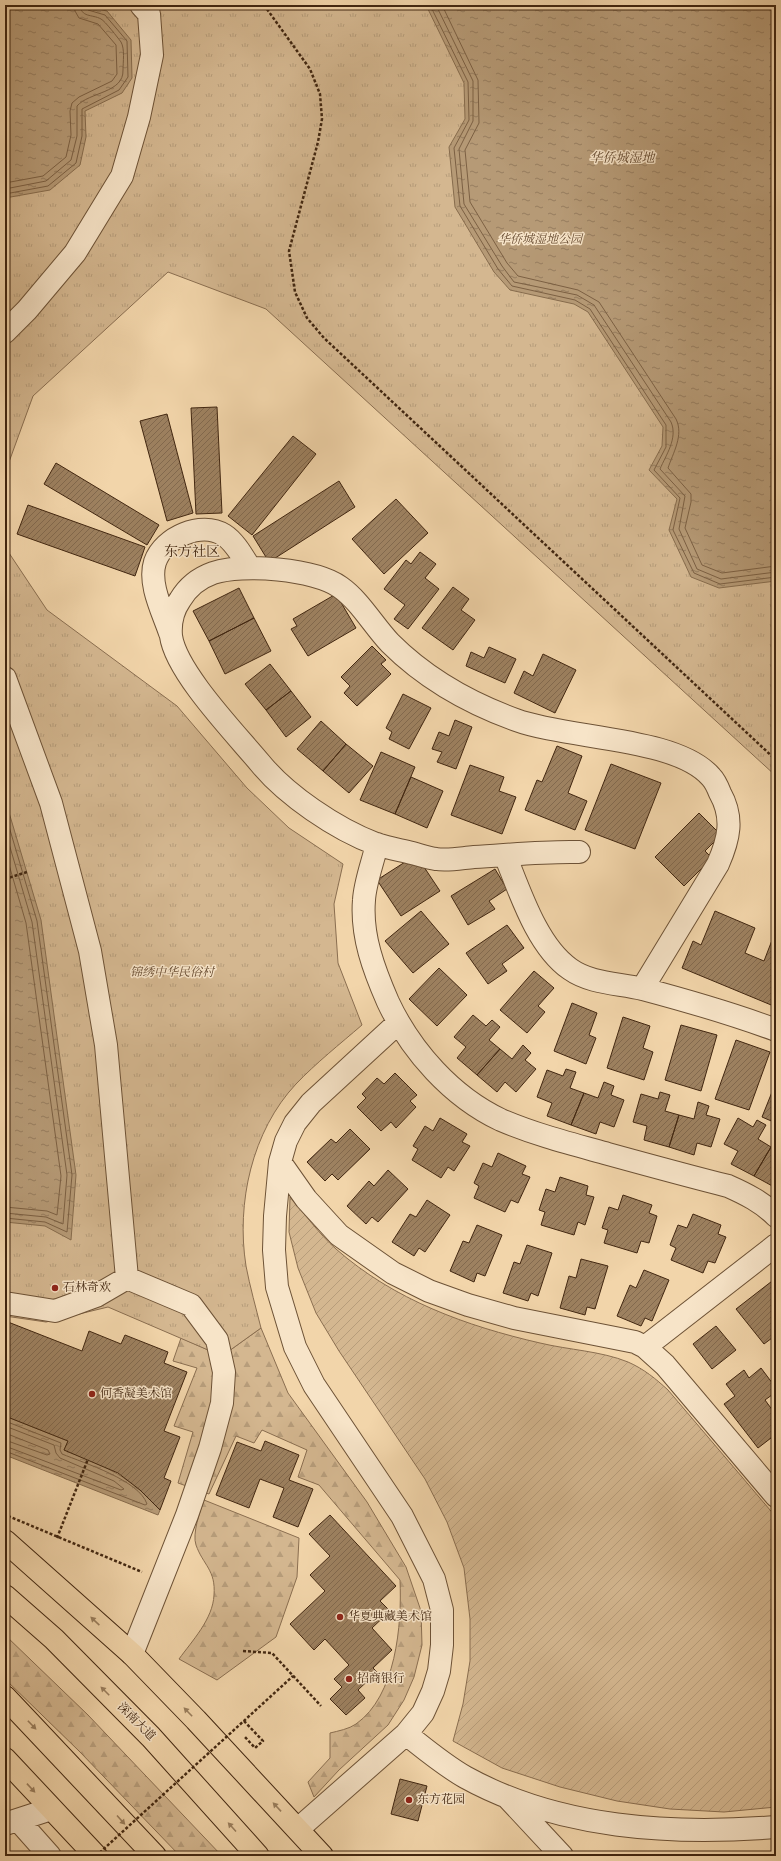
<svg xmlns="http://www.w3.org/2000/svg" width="781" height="1861" font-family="'Sorts Mill Goudy','Noto Serif SC',serif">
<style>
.forest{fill:url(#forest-firs);stroke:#8a6e50}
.park{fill:url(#park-tufts);stroke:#8a6e50}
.garden{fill:url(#garden-furrows);stroke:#8a6e50}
.water{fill:url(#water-ripples);stroke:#876c4d}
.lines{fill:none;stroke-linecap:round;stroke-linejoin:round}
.shore{stroke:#7c6043;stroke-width:1}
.building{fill:url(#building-hatch);stroke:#412610}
.minor-casing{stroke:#6d5236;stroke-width:24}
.major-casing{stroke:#412610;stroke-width:24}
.path{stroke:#412610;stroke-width:2.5;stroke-dasharray:3 2;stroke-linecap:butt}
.minor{stroke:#f7e4c8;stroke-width:22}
.major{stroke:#f2d5aa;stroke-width:22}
.path-bridge{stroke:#412610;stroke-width:2.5;stroke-dasharray:3 2;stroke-linecap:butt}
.oneway{fill:#9a7e5d}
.poi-dot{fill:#8f2418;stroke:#f7e4c8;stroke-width:1.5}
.labels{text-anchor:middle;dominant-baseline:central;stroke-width:3;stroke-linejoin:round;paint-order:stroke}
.park-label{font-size:12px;font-style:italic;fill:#664a30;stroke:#f7e4c8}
.poi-label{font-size:12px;fill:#412610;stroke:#f7e4c8;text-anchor:start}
.street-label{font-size:12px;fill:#412610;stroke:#f7e4c8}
.water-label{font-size:13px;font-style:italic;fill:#64492f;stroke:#f7e4c8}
.quarter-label{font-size:14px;fill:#412610;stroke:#f7e4c8}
</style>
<defs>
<pattern id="forest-firs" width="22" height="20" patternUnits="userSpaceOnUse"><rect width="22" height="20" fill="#d4b790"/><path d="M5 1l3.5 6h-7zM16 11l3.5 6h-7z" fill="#b79d7b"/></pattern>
<pattern id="park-tufts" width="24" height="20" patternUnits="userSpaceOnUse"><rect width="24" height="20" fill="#d4b790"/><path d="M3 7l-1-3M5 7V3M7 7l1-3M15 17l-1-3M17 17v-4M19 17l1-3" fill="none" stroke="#b79d7b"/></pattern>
<pattern id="garden-furrows" width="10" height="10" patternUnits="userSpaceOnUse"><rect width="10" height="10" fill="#d4b790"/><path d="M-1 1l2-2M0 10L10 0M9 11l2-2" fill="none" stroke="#b79d7b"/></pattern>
<pattern id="water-ripples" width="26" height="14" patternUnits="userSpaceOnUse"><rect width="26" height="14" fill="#b69a76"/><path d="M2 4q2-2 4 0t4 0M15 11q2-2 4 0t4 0" fill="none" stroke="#967d5f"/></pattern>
<pattern id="building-hatch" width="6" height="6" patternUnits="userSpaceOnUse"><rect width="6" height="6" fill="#9d8160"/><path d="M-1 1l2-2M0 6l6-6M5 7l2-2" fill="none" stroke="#82694e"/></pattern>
</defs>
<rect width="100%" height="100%" fill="#f2d5aa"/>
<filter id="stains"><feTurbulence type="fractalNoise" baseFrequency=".005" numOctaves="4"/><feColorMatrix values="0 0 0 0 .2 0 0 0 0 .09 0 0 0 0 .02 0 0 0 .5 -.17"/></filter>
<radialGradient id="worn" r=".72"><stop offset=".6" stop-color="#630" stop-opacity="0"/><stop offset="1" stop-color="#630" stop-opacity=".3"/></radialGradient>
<path class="forest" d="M261,1328L288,1393L367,1502L406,1567L421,1611L422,1645L414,1677L404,1700L388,1725L339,1770L314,1797L308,1782L330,1758V1733C338,1731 349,1729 356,1724C396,1696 402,1625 400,1580L319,1485L298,1477L307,1450L262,1430L254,1443L236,1436L209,1494L178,1483L193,1432L174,1426L197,1368L173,1361L181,1338L222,1356Z
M204,1500L299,1538L297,1577L276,1637L217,1680L179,1659C192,1641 213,1619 214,1595C216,1570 203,1565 196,1545C192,1534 200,1511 204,1500Z
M5,1635L88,1715L222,1856H180L80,1752L5,1679Z"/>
<path class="park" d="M5,5H776V776L266,309L168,272L33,396L5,473Z
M5,547L47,610L177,706L247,788L289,828L343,864L334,904L338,963L362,1025C340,1044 316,1063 296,1084C252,1131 236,1203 246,1266C250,1287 256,1308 261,1328L222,1356L108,1307L46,1322L5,1316Z"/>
<path class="garden" d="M290,1197C305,1214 319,1234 336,1249C394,1300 466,1326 540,1343C569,1350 601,1351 628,1362C644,1369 656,1379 668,1390L776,1517V1807L724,1812L670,1809L617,1801L560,1787L502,1768L453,1741L463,1704L470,1661V1619L464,1568L447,1522L425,1479L339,1351L316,1313L298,1268L289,1232Z"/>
<path class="water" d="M7,5H81L107,11L131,40L132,78L122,93L85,111L86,137L80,165L50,190L5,198V6Z
M426,5H776V581L719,588L691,577L669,530L677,499L649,470L662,446L663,427L588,312L574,304L510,290L494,272L455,207L449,147L465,119L464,83Z
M5,799L41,920L76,1175L71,1240L45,1226L5,1222Z
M5,1416L68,1441L64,1450C105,1466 130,1476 160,1510L158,1515L5,1455Z"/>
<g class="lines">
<path class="shore" d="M430,5L468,82L469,120L454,148L460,206L498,269L512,286L575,300L590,309L666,425V447L654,470L680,498L673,530L694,573L720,584L776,577
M436,5L473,81V121L459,149L464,204L502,266L514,282L577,295L594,305L671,422C678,438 666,455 660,469L685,496L679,529L697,569L721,579L776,572
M442,5L478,80L479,123L465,150L470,202L507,263L518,276L578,290L599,302L676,419C684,435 673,453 668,468L691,494V502L685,528L702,565L722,573L776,566
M5,183L43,176L66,157L71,135L70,111L72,103L79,97L112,81L117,74L116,45L98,24L79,18L75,11L74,5
M5,189L46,181L71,160L77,136V106C89,92 124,93 123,70C123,62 125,49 121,42C118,38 105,21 101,19C92,14 81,18 80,5
M5,194L48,186L76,163L82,136V109L119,90L128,77L127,41L105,15L88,10L85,5
M5,813L37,921L72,1175L67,1232L45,1222L5,1218
M5,830L32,922L67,1175L63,1224L46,1217L5,1213
M5,851L26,923L61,1176L57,1215L47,1211L5,1207
M5,1421L61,1443L60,1450L62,1454C84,1463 139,1480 147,1504L145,1505L5,1451
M5,1426L54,1445L56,1453L60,1458L114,1481L124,1489L121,1490L5,1446
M5,1433L48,1450L50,1454L47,1455L5,1440"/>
</g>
<path class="building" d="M217,407L222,513L196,514L191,408Z
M167,414L193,513L167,521L140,421Z
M293,436L316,454L252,535L228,516Z
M56,463L159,525L147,545L44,484Z
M339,481L355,507L269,562L253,536Z
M396,499L428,533L384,574L352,539Z
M28,505L145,547L135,576L17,534Z
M420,552L436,564L425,578L439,589L408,629L394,619L405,605L384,589L406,560L411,564Z
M453,587L469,599L461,610L475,620L453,650L422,628Z
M239,588L254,618L209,641L193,611Z
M336,594L356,628L308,656L291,629L297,626L293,619Z
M254,618L271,651L225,674L209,641Z
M372,646L386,660L381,664L391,674L357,706L344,693L350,686L341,677Z
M489,647L516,659L505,683L466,666L471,652L484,658Z
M543,654L576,670L555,713L514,693L524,671L533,676Z
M270,664L291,691L266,710L245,684Z
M291,691L311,717L286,737L266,710Z
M403,694L431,708L409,749L389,739L392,732L386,728Z
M455,720L472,727L456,769L437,762L442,752L432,749L439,732L449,736Z
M321,721L346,744L323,771L297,749Z
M346,744L373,766L349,793L323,771Z
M557,746L582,756L568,793L587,801L575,830L525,810L537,780L542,782Z
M381,752L415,767L395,814L360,800Z
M611,764L661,783L635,849L585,830Z
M470,765L504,777L499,791L516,797L502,834L451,815Z
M411,777L443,791L427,828L395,814Z
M699,813L721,835L705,851L712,858L684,886L655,857Z
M416,855L440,891L401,916L377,880Z
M495,869L507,889L489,901L495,909L468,925L451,896Z
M421,911L449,944L413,973L385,941Z
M715,911L755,928L745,953L764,961L774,935L776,936V1007L682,968L693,941L701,945Z
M507,925L524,948L502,964L507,971L488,984L466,953Z
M439,968L467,995L437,1026L409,999Z
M534,971L554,988L538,1006L545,1012L527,1033L500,1010Z
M572,1003L597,1013L589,1035L596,1038L586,1064L554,1051Z
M473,1015L486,1026L492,1020L500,1027L489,1040L500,1049L477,1075L457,1058L466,1047L454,1037Z
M623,1017L650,1026L643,1048L653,1052L644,1080L607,1068Z
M681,1025L717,1035L701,1091L665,1080Z
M736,1040L770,1052L749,1110L715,1099Z
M523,1045L531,1053L525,1060L536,1069L516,1092L505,1082L497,1092L477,1075L500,1049L512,1059Z
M566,1069L576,1072L570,1088L584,1093L571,1125L547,1116L552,1103L537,1097L547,1070L563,1076Z
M395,1073L417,1095L410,1101L416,1107L396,1128L391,1122L381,1131L357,1107L366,1098L362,1094L377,1078L384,1084Z
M604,1082L614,1086L611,1095L624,1100L614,1127L600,1122L596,1134L571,1125L584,1093L598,1098Z
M776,1082V1123L762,1117Z
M660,1092L670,1095L665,1111L679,1115L669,1147L644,1140L647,1126L633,1122L641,1094L658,1099Z
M698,1102L709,1106L706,1115L720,1119L711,1147L697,1143L694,1155L669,1147L679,1115L694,1119Z
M440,1118L467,1134L462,1142L470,1146L454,1171L448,1167L441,1178L412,1160L418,1149L413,1146L425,1126L433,1131Z
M738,1118L753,1127L757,1120L766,1125L758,1139L771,1147L754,1176L731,1164L738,1151L724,1144Z
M350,1129L370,1149L338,1180L332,1174L325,1181L307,1162L331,1139L336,1143Z
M771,1147L776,1149V1188L754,1176Z
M498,1153L526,1166L522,1174L530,1177L518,1203L511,1200L505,1212L474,1198L479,1186L474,1183L483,1163L492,1167Z
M388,1170L408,1189L378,1222L372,1217L366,1224L347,1206L369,1181L374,1186Z
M560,1177L588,1186L586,1195L594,1197L585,1225L578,1222L574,1235L541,1225L545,1212L539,1210L546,1189L555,1192Z
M623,1195L652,1205L649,1213L657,1216L649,1243L641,1241L637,1253L604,1243L608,1230L602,1228L609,1207L618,1210Z
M427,1200L450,1215L425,1252L419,1248L414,1256L392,1242L410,1214L416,1217Z
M693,1214L721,1225L718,1234L726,1237L715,1263L708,1261L703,1273L671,1260L676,1248L670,1245L678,1225L687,1228Z
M477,1225L502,1235L485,1276L477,1273L474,1282L450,1271L463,1241L469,1243Z
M527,1245L552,1253L538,1296L531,1293L528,1301L503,1293L514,1262L520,1264Z
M581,1259L608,1266L595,1309L587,1307L585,1315L560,1308L569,1276L576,1278Z
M644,1270L669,1280L652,1321L645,1318L641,1326L617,1316L630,1285L636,1288Z
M776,1278V1335L764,1344L736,1309Z
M8,1322L82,1351L89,1331L121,1344L125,1335L168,1352L164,1363L187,1372L164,1431L180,1437L164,1478L171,1481L160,1510L140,1490L118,1473L64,1450L68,1441L5,1416V1330Z
M716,1326L736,1350L712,1369L693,1344Z
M761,1368L776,1388V1392L765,1400L776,1415V1444L771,1438L758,1448L724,1404L735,1396L726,1384L744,1370L749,1378Z
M265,1441L299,1455L289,1480L313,1489L298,1527L273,1517L284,1488L260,1479L249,1508L216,1495L237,1442L261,1451Z
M330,1515L396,1586L380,1601L390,1611L372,1628L392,1650L373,1668L377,1672L358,1690L365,1698L346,1715L330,1699L342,1687L334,1679L349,1665L325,1639L314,1650L290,1624L325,1591L310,1575L330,1556L309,1534Z
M400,1779L427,1786L418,1821L391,1814Z"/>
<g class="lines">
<g class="minor-casing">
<path id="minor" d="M5,332L27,310L75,253L122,176L139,117L152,55L149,14L141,5
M170,633C163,612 148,584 155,562C164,537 201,521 224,535C235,542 243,557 250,568
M5,678L51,803L90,951L106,1045L127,1278L96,1296L55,1311L5,1303
M377,844C373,862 365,882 364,900C361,936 374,970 388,1002C411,1051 452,1097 501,1120C536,1135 572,1144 608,1154C648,1165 688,1176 728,1186C746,1194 762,1202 776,1216
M579,852C544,851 509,855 474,857C462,858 448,861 436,859C428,858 420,855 412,853C400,850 388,848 376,844C336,829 286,795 260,763C235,733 176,672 171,636C170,624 173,610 180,600C187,588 199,578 213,573C242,563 315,569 340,587C360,601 373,625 390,643C426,679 469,703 516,720C567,739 677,737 711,777C715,781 718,788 720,793C734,818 729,839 718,864L642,989
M505,855C520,892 537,946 570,969C591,984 619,983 643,989C688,1001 733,1014 776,1030
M280,1162L306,1199L339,1235L393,1273L429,1291L468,1305L514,1318L635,1342L645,1347L665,1365L776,1496
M127,1278L191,1305L217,1340L224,1372L222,1403L210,1448L187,1515L132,1654
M645,1347L776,1245
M406,1734C425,1749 444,1765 465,1777C559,1829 672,1835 776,1827
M508,1798L562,1856
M18,1820L50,1856
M5,1824L51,1809
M298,1829L406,1734L423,1713L433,1691L439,1671L442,1645V1610L434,1579L402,1516L314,1385L295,1347L277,1287L274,1250L275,1216L280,1162L286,1141L295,1123L311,1103L398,1023"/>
</g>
<g class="major-casing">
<path id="major" d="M5,1541L132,1654L196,1720L322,1856
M5,1596L54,1639L151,1737L258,1856
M5,1697L155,1856
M5,1759L96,1856"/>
</g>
<path class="path" d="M264,5L310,69L320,94L322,119L318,142L289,251L295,292L307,318L324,338L776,760
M5,879L27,872
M8,1516L142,1572
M57,1538L88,1459
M243,1651L272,1653L321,1706
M244,1721L263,1741L255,1748L245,1737"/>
<use href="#minor" class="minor"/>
<use href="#major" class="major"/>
<path class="path-bridge" d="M96,1856L293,1676"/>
</g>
<defs><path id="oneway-solid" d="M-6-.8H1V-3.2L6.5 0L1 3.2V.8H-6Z"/></defs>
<g class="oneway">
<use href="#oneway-solid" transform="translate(95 1621) rotate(-137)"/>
<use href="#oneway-solid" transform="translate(105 1691) rotate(-135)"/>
<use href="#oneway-solid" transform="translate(188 1712) rotate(-134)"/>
<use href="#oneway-solid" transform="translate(32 1725) rotate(46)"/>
<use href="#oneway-solid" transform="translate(31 1788) rotate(47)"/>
<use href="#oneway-solid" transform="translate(277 1807) rotate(-133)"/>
<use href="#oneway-solid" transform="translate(121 1820) rotate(48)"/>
<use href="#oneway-solid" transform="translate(232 1827) rotate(-132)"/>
</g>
<g class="poi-dot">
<circle cx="55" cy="1288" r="4"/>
<circle cx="92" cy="1394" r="4"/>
<circle cx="340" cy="1617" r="4"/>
<circle cx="349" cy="1679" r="4"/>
<circle cx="409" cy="1800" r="4"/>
</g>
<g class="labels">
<g class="park-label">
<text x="540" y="240">华侨城湿地公园</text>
<text x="172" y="973">锦绣中华民俗村</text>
</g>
<g class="poi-label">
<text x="63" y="1288">石林奇欢</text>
<text x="100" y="1394">何香凝美术馆</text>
<text x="348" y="1617">华夏典藏美术馆</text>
<text x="357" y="1679">招商银行</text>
<text x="417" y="1800">东方花园</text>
</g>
<g class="street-label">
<text transform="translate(136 1722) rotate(45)">深南大道</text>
</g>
<g class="water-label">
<text x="622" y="159">华侨城湿地</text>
</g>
<g class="quarter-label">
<text x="192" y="553">东方社区</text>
</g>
</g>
<rect width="781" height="1861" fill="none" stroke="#f2d5aa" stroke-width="20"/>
<rect x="6" y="6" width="769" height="1849" fill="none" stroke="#412610" stroke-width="2"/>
<rect x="10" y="10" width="761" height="1841" fill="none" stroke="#412610"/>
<rect width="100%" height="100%" filter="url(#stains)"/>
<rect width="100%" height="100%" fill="url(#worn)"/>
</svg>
